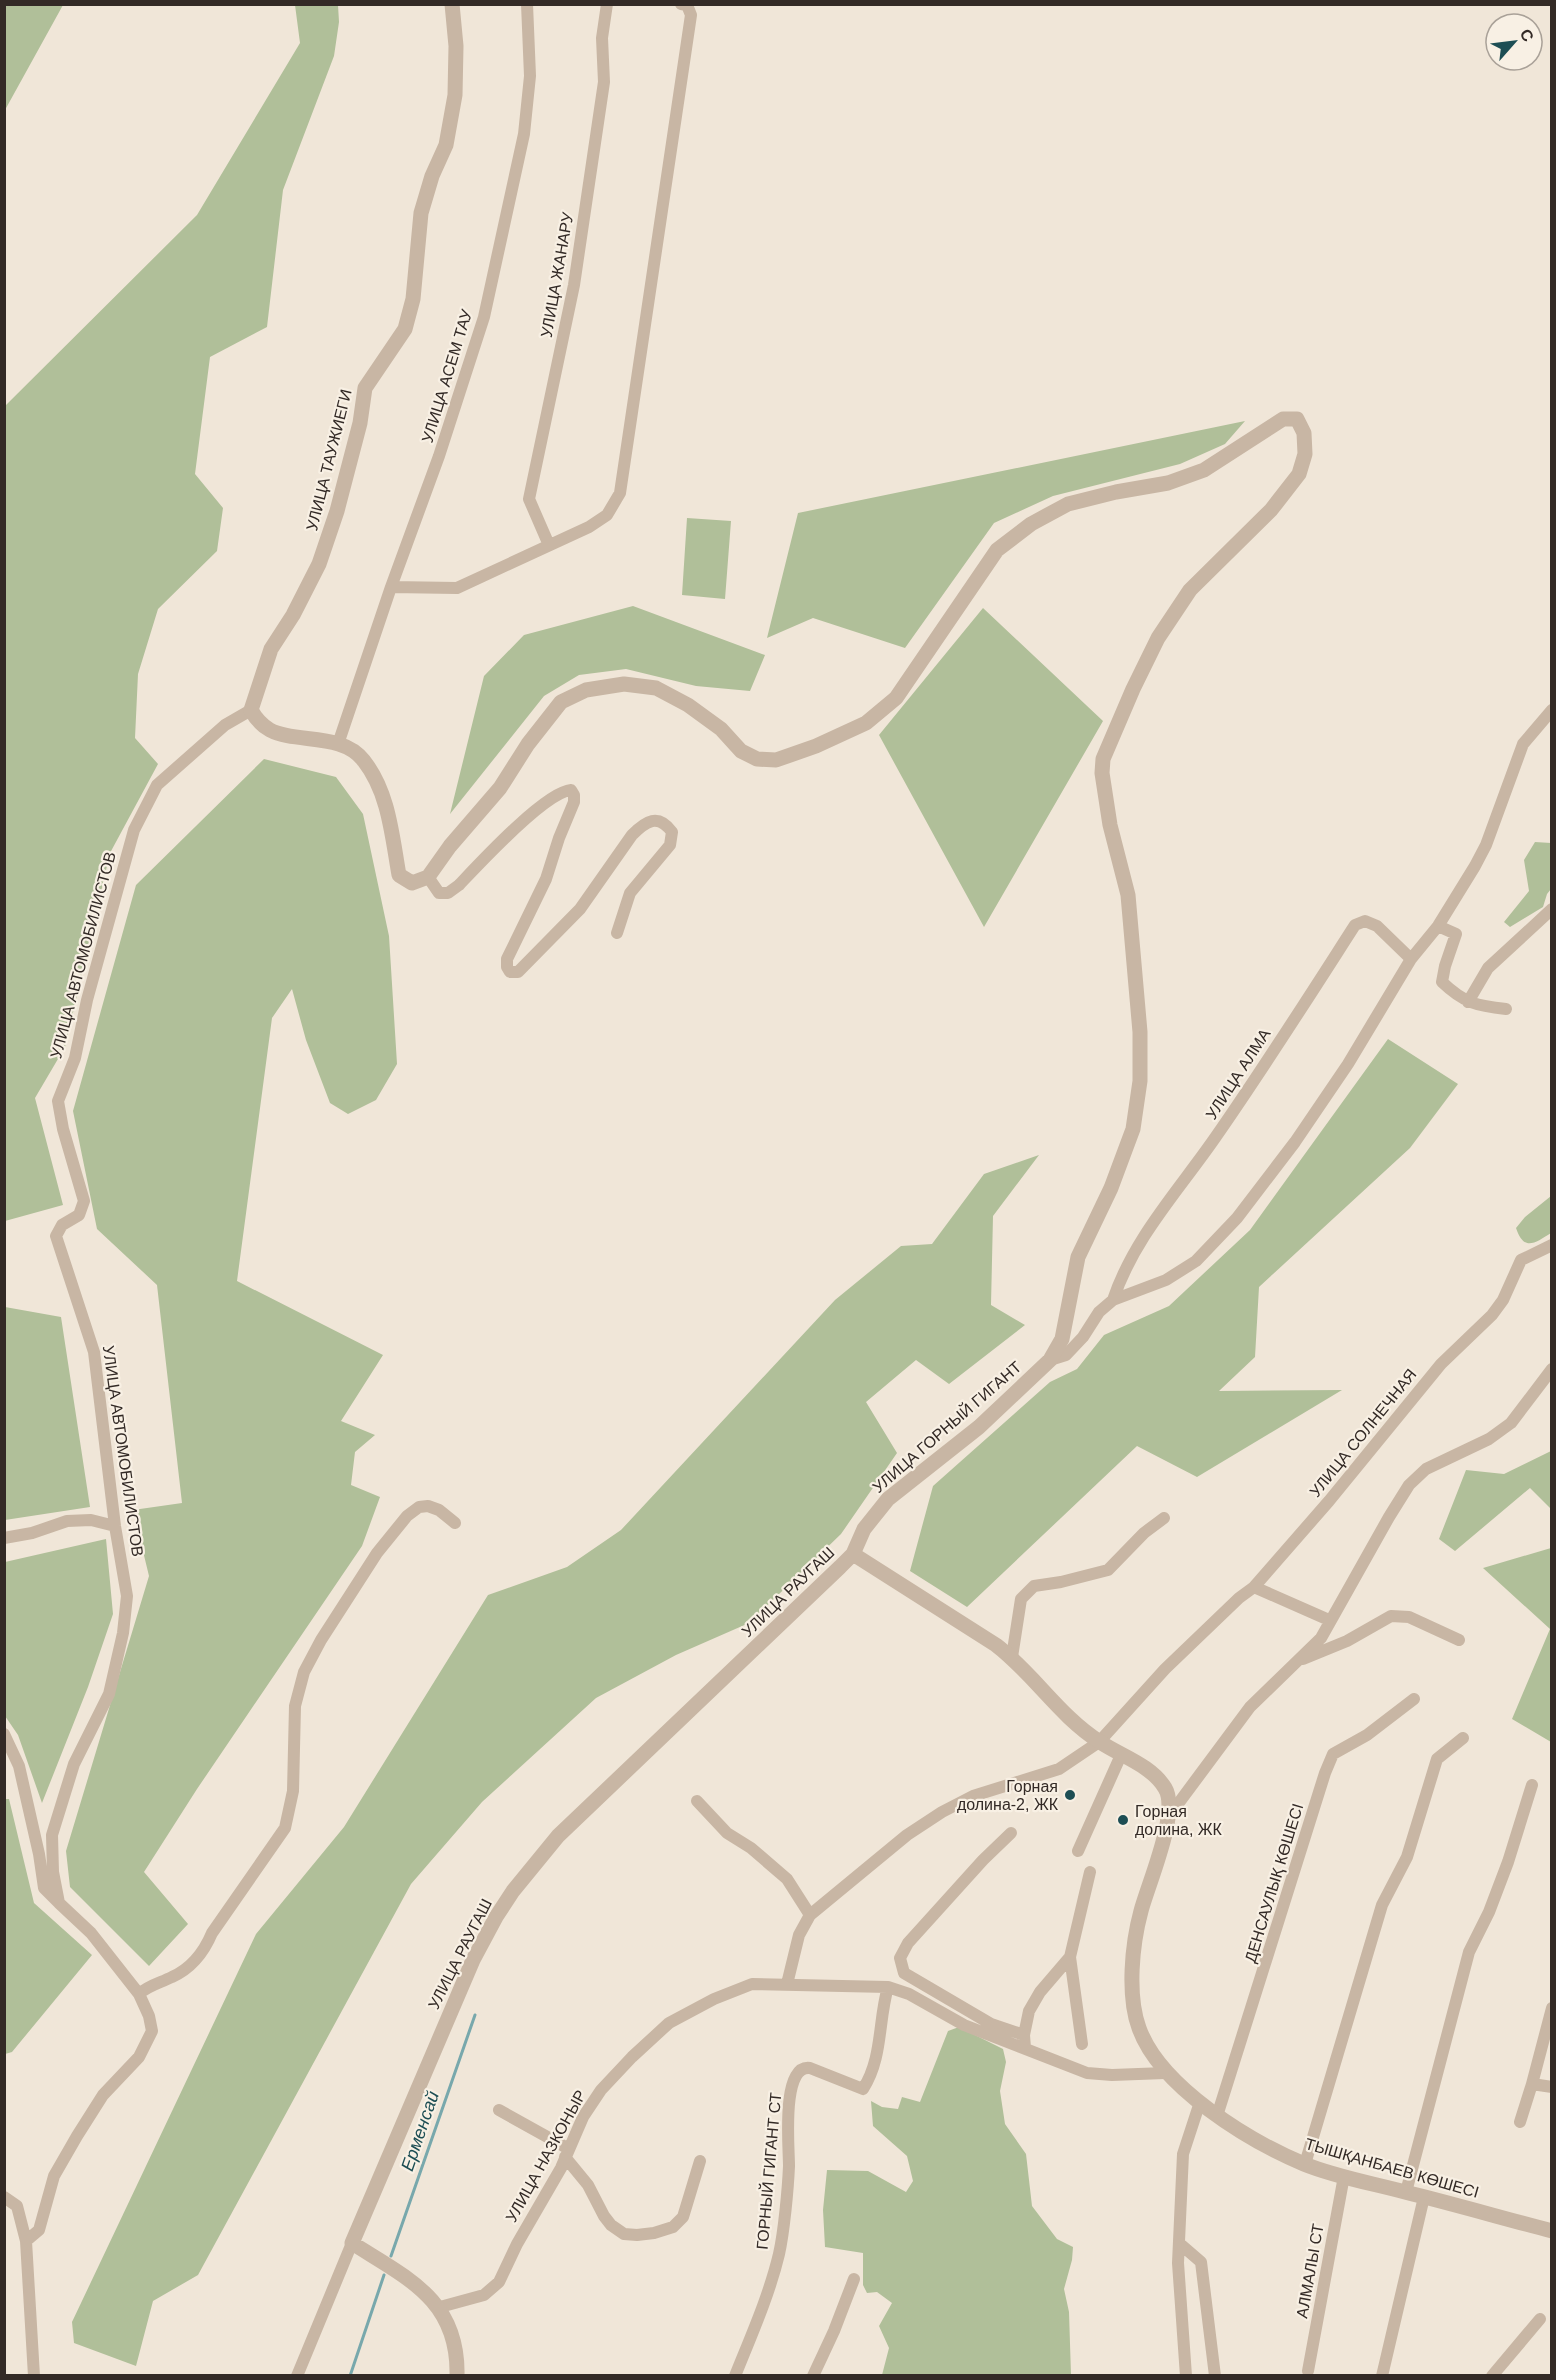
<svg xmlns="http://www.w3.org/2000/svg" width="1556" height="2380" font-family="Arial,sans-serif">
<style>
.green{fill:#b0bf99}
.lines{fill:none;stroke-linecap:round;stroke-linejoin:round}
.stream{stroke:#78a8ac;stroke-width:3}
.minor{stroke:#c8b6a4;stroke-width:12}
.tertiary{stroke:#c8b6a4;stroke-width:15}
.poi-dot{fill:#1d4e54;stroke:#f8f0e4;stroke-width:2}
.labels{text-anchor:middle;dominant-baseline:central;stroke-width:4.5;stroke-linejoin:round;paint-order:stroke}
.street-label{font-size:16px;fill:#332a26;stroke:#f8f0e4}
.poi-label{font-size:16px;fill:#332a26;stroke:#f8f0e4;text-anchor:end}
.water-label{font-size:18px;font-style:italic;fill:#1d4e54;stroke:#f8f0e4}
</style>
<rect width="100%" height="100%" fill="#f0e6d8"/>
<path class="green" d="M4,5H63L5,110H4Z
M295,5H338L339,22L334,56L283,190L267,327L210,357L195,474L223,508L217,551L158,609L138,674L135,738L158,764L110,853L65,1047L35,1098L63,1205L5,1221V406L197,215L300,43Z
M1245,421L1225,444L1180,464L1053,496L994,523L905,648L813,618L767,638L798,513Z
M687,518L731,521L725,599L682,595Z
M633,606L765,655L750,691L696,686L626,669L579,675L544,696L450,814L484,676L524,635Z
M983,608L1103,721L984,927L879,735Z
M264,759L336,777L363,814L389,936L397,1064L376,1100L348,1114L330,1103L306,1040L292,989L272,1018L237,1281L383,1355L341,1421L375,1435L355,1452L351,1485L380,1497L362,1546L197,1789L144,1872L188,1924L149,1966L70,1887L66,1851L149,1576L133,1510L182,1503L157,1285L97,1229L73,1111L136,885Z
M1535,842L1551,843V889L1547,894L1543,907L1510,927L1504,922L1529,891L1524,860Z
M1388,1039L1458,1084L1410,1148L1259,1287L1255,1357L1219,1391L1342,1390L1197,1477L1137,1446L967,1607L910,1571L933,1486L1050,1382L1077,1369L1104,1335L1169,1306L1250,1230Z
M1039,1155L993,1216L991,1305L1025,1325L949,1384L916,1360L866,1402L897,1453L841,1534L749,1623L676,1655L596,1698L482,1802L411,1884L198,2275L153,2301L136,2366L74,2343L72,2322L256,1934L344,1827L488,1595L567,1567L621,1530L835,1300L901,1246L932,1244L984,1174Z
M1551,1196V1233C1535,1243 1524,1252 1516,1228L1525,1217Z
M5,1307L61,1317L90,1507L5,1520Z
M1551,1451V1509L1530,1488L1455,1551L1439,1539L1466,1470L1504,1474Z
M106,1539L113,1614L88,1687L42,1803L18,1735L5,1716V1562Z
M1551,1548H1552L1551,1742L1512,1719L1550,1629L1483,1568Z
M5,1799H9L34,1903L92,1955L12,2052L5,2054Z
M959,2027L1003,2049L1006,2062L1000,2091L1005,2124L1026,2154L1032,2206L1057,2239L1073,2247L1072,2260L1064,2289L1069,2312L1071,2375H882L889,2348L879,2326L892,2303L877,2292L867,2293L863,2285V2253L825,2247L823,2210L827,2170L868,2171L906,2192L913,2181L907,2156L873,2126L871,2101L882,2107L898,2109L902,2097L920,2102L948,2031Z"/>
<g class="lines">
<path class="stream" d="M391,2256L475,2015
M350,2376L384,2275"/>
<path class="minor" d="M549,545L529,499L574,285L604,82L602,38L607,4
M391,587L457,588L589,527L607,515L620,493L691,15L687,5L681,4
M338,744L391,587L439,456L484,317L524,134L530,76L527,4
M428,877L439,893H448L459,885C478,865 545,792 571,790L574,795V802L559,838L546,879L507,959V967L510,972H518L580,909L632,835C646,821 658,813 672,832L670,845L630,893L617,933
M1438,926L1456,934L1445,966L1442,982C1464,1003 1477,1006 1506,1009
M1468,1002L1488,968L1552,909
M1113,1300C1134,1237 1180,1189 1217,1135C1265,1066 1310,995 1355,925L1365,921L1377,926L1411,959
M1050,1360L1066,1355L1083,1337L1099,1312L1113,1300L1166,1280L1196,1261L1237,1218L1295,1142L1348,1064L1411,959L1438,926L1475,866L1486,845L1523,744L1552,710
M4,1538L32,1533L67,1521L91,1520L115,1526
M1329,1620L1254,1587L1329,1501L1441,1364L1492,1315L1503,1300L1521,1260L1552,1245
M1012,1657L1021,1599L1034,1586L1061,1582L1108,1570L1144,1533L1164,1518
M1303,1659L1347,1641L1391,1616L1409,1617L1459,1640
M4,1734L19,1766L39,1854L44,1888L59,1903
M697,1801L727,1833L751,1848L787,1879L810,1915
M1169,1816L1250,1707L1321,1638L1389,1517L1409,1485L1426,1469L1489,1439L1511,1423L1552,1369
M1011,1833L983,1860L908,1943L900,1958L904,1973L991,2024L1024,2035L1025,2048
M1078,1851L1121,1755
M1070,1957L1090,1872
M787,1984L799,1935L810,1915L907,1835L942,1812L973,1796L1059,1769L1099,1742L1165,1669L1239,1598L1254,1587
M139,1994C149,1985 160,1983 172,1977C192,1968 204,1952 212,1933L285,1828L293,1791L295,1706L304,1672L321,1640L377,1553L407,1516L419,1507L428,1506L439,1510L455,1523
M1552,2008L1532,2084L1552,2087
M1024,2035L1029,2011L1040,1992L1070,1957L1082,2044
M499,2110L569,2149
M1217,2116L1325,1773L1333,1754L1367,1735L1414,1699
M1520,2122L1532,2084
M565,2157L588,2185L604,2216L611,2225L624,2234L637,2235L654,2233L673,2227L683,2217L700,2161
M1305,2164L1382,1905L1407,1857L1437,1759L1463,1738
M1406,2192L1469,1952L1489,1912L1508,1862L1532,1785
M4,2197L17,2206L26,2241L34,2376
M26,2241L39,2230L54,2176L77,2136L103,2095L139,2057L152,2031L149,2016L139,1994L91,1933L59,1903L53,1872L52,1835L74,1764L109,1694L123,1633L127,1596L115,1526L94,1352L56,1236L62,1225L79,1215L84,1201L63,1129L58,1101L75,1058L87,1000L134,830L157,785L225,725L251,710
M1179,2243L1201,2262L1215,2376
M440,2307L484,2295L499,2282L517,2244L561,2168L583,2117L601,2090L632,2057L669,2023L714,1999L752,1984L888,1987L909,1994L964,2025L1087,2073L1112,2075L1165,2073
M1308,2371L1344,2176
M297,2376L352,2243
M735,2376C751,2336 769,2296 779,2254C784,2232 788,2189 789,2166C789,2147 781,2064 810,2068L863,2089C883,2058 878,2021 888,1987
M813,2376L834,2331L854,2279
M1186,2376L1178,2263L1183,2154L1200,2102
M1382,2376L1424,2197
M1492,2376L1540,2319"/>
<path class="tertiary" d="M452,4L456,46L455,95L446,145L432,176L421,213L413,299L405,329L365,388L360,423L337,511L319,564L293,615L271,649L251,710C256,719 261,725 270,730C296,744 343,732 364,761C389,793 392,836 399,875L412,883L428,877L450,846L500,788L528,744L561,702L586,690L624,684L656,688L688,705L721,729L741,751L757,759L776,760L816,746L866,723L896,698L997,550L1031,524L1068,504L1116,492L1168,483L1204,470L1283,419H1297L1304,433L1305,454L1299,474L1271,510L1190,590L1158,638L1133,689L1103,759L1102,773L1110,825L1128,895L1140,1032V1081L1133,1129L1111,1188L1078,1257L1062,1339L1050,1360L979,1427L888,1499L864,1529L853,1554L840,1567L558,1836L513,1891L496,1917L473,1960L352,2243C407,2278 459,2300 457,2376
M853,1554L996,1645C1034,1674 1059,1716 1100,1742C1121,1756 1151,1765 1165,1788C1180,1812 1148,1884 1141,1911C1132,1944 1127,1995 1139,2028C1160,2087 1249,2141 1304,2164C1336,2177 1371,2183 1405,2192C1454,2204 1502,2218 1552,2231"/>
</g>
<g class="poi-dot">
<circle cx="1070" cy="1795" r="6"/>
<circle cx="1123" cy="1820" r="6"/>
</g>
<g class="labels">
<g class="street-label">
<text transform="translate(557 275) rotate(-80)">УЛИЦА ЖАНАРУ</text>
<text transform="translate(447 376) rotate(-73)">УЛИЦА АСЕМ ТАУ</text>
<text transform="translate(329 460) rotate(-76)">УЛИЦА ТАУЖИЕГИ</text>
<text transform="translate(83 955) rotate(-75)">УЛИЦА АВТОМОБИЛИСТОВ</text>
<text transform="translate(1238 1074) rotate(-57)">УЛИЦА АЛМА</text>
<text transform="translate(947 1427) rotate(-41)">УЛИЦА ГОРНЫЙ ГИГАНТ</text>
<text transform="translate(1363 1433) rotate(-51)">УЛИЦА СОЛНЕЧНАЯ</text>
<text transform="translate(123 1451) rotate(82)">УЛИЦА АВТОМОБИЛИСТОВ</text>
<text transform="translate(788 1592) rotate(-44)">УЛИЦА РАУГАШ</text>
<text transform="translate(1274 1883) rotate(-73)">ДЕНСАУЛЫҚ КӨШЕСІ</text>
<text transform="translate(460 1954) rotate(-63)">УЛИЦА РАУГАШ</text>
<text transform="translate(546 2156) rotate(-61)">УЛИЦА НАЗКОНЫР</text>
<text transform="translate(1392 2168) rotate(16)">ТЫШҚАНБАЕВ КӨШЕСІ</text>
<text transform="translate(769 2171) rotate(-85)">ГОРНЫЙ ГИГАНТ СТ</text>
<text transform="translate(1310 2271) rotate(-80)">АЛМАЛЫ СТ</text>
</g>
<g class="poi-label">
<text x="1058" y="1786">Горная<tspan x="1058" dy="18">долина-2, ЖК</tspan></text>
<text x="1135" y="1811" text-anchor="start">Горная<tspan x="1135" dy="18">долина, ЖК</tspan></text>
</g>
<g class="water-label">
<text transform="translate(420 2131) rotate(-71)">Ерменсай</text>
</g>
</g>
<rect width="1556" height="2380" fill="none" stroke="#332a26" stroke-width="12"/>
<g transform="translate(1514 42) rotate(62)"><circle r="28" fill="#f8f0e4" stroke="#a9a198" stroke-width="1.5"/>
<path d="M0-4.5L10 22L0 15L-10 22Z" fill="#1d4e54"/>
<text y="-9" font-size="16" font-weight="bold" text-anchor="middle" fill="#332a26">С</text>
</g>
</svg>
